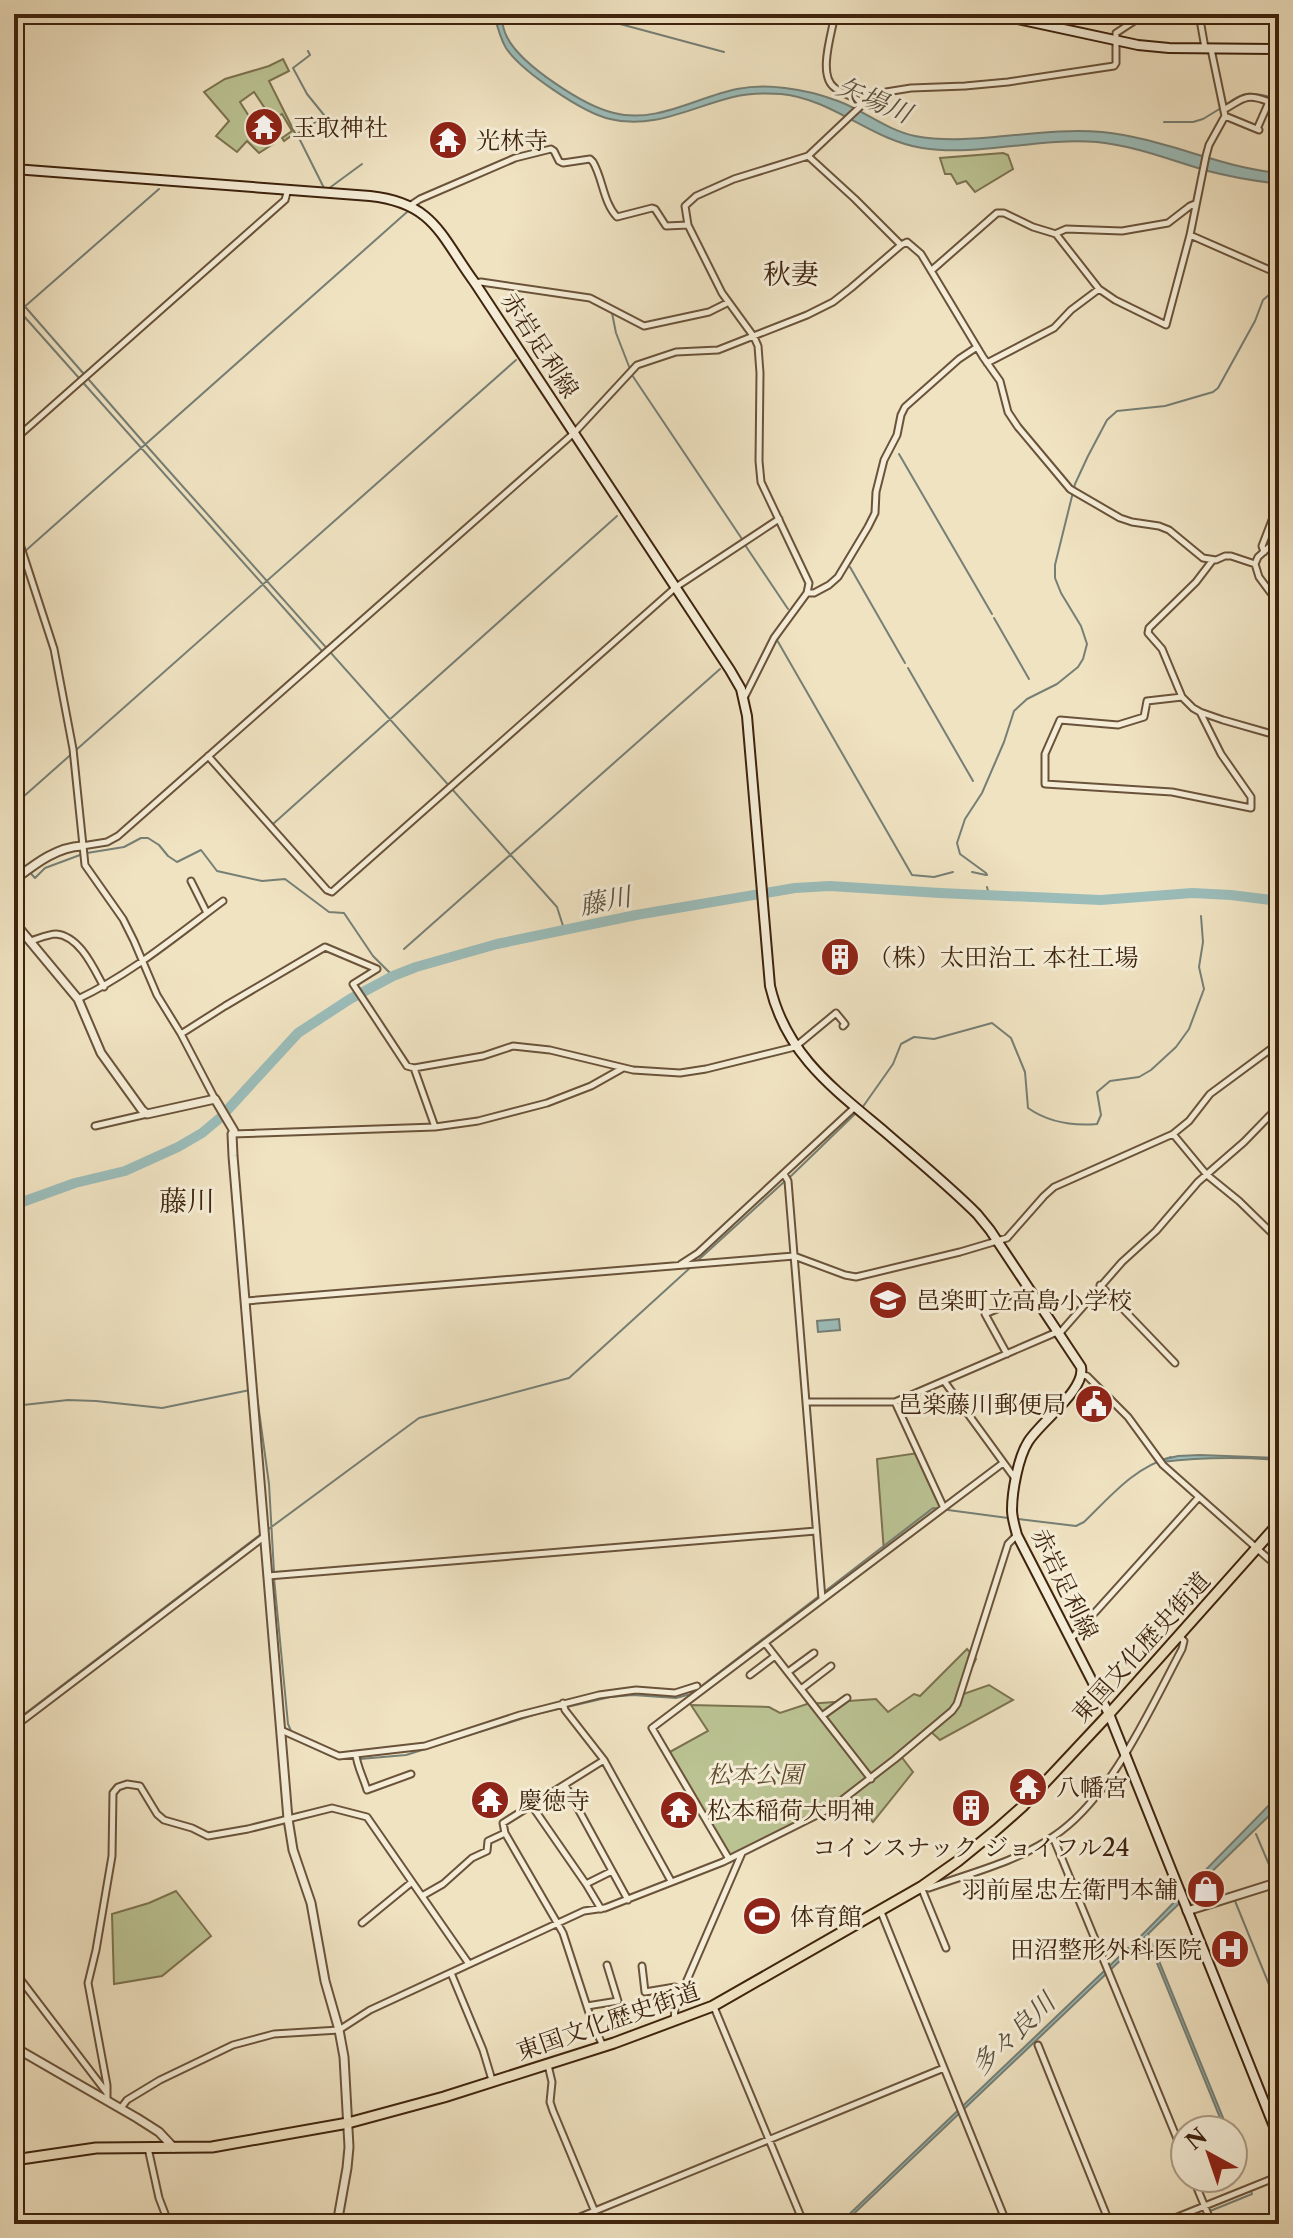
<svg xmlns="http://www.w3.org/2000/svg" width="1293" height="2238" font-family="'Libre Caslon Text','Noto Serif JP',serif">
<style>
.green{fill:#bbc393;stroke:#7c7350;stroke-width:2}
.water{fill:#9bbdba;stroke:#767f75;stroke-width:2}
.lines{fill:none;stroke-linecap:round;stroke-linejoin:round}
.stream{stroke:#767f75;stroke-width:2}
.river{stroke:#9bbdba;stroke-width:10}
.minor-casing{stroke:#6a533a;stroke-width:9}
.tertiary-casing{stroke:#6a533a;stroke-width:11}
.secondary-casing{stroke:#3e230d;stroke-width:12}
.trunk-casing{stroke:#3e230d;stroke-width:13}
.minor{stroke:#f5edd7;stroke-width:5}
.tertiary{stroke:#f5edd7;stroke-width:7}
.secondary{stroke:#f5edd7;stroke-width:8}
.trunk{stroke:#f0e3c2;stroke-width:9}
.labels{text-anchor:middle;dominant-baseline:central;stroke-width:6;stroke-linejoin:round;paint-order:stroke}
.poi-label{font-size:24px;fill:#3e230d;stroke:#f5edd7;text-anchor:start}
.street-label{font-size:24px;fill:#3e230d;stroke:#f5edd7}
.park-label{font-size:24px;font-style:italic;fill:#5d4b2e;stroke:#f5edd7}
.water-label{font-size:26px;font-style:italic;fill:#5a5141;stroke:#f5edd7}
.quarter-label{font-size:28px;fill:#3e230d;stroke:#f5edd7}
</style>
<rect width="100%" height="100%" fill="#f0e3c2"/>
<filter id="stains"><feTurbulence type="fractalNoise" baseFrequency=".0025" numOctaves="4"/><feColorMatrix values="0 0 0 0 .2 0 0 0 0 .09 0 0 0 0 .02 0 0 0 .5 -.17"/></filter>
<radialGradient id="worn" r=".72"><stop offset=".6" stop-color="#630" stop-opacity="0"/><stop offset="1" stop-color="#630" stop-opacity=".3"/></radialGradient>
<path class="green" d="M283,59L289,71L269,81L295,133L284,141L282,138L292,131L282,114L269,123L267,119L270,116L254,92L240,102L252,121L257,118L273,144L259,153L247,141L237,152L216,136L229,121L204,92L225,79L269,66Z
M1003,153L1008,155L1013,169L975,192L966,181L957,184L951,174H945L940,158Z
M918,1453L943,1506L884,1552L877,1459Z
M967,1649L976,1659L958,1696L989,1685L1013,1700L940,1740L929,1730L900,1755L913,1772L873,1822L850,1797L852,1794L833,1807L730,1859L668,1753L708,1731L691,1705L769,1707L780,1713L807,1704L876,1699L888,1712L914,1694L920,1696Z
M176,1891L211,1936L162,1976L114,1984L112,1914L149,1903Z"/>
<path class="water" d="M494,14H501C502,22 503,30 507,37C521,65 584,106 614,113C656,124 697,97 737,89C752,86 770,86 785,88C803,90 822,95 838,101C865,111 886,130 915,136C973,147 1041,126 1102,132C1163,138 1218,167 1279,173V184C1255,181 1231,177 1208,171C1170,160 1136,146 1097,142C1038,137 979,157 922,148C871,140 833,99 781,94C765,93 749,93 733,97C692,107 653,130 610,119C583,113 521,71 506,48C500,38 497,26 494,14Z
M839,1319L840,1330L818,1332L817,1321Z
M1200,1455L1279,1458V1460C1239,1457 1202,1457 1162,1462L1161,1460L1178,1456Z
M1279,1795V1806L1148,1934L1228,2130H1225L1146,1936L843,2224H839L1145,1932Z"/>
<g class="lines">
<path class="stream" d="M583,14L724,52
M308,51L310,55L293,68L307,94L324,115L322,118L297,134L324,188L328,189L362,164
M1227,104C1248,88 1255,94 1279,99
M1164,122H1193L1203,119L1221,108
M14,294L145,444L557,907L564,929
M14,305L322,651
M612,313L616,333L630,369
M14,316L159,189
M632,375L742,539
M899,454L992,614
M745,545L788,609
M14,561L407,212
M850,567L905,663
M994,618L1029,679
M788,623L777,640L912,875L934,877L953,872
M908,668L973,781
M14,805L516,360
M273,824L617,516
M87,853L124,847L141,838H148L159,845L168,856L177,862L201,850L217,871L262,881L285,879L329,912L344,913L373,956L393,976
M14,855L35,878L45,868L80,855
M972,872L986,875
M987,875L986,873L960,854L957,843L965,819L982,793L1004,742L1014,711L1027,699L1057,684L1078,667L1083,659L1087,644L1081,626L1061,593L1055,578V565L1075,484L1088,456L1107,420L1117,411L1165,406L1213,392L1218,388L1255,321L1263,300L1270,294H1279
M987,887L989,895
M404,949L720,669
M862,1108L893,1064L901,1044L914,1037L934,1039L992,1023L1011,1038L1025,1072L1028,1108C1048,1122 1073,1126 1097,1124L1101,1115L1097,1092L1110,1081L1139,1077L1151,1070L1176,1047L1189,1029L1204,989L1199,967L1203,942L1201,916
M790,1177L857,1112
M695,1263L785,1181
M256,1389L269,1484L274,1572
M14,1406L68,1400L96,1401L162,1408L250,1390
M1018,1519L1076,1526L1084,1522C1111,1496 1133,1468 1171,1457
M266,1531L419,1418L569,1378L691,1267
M274,1578L288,1724L291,1731
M824,1592L933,1508L1008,1518
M14,1722L261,1534
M307,1744L331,1756L353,1759
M360,1759L406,1755L537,1714L610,1697L633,1695L676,1698L691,1694L819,1596
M1256,1834L1276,1881
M1235,1901L1279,2009
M1178,2224L1252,2194L1251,2191"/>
<path class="river" d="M14,1205L75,1183L125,1171L178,1147L202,1133L220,1118L298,1033L350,999L393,976L416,967L497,944L636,915L795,888L830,886L940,893L1101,900L1192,893L1231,895L1279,901"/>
<g class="minor-casing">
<path id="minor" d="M835,14C832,33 817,76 835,88C844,95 855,97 864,103
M1199,14L1205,48
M1225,109C1243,99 1245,93 1267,101L1268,104L1257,129
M1225,116L1259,130
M808,156L855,199L901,245L907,242L921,254L983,357L1000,381L1008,412L1018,427L1070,489L1120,518L1132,522L1159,526L1169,530L1203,558L1216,560L1225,556H1231L1255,564
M411,205L420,199L515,158L551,149L554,151L559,161L563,163L590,159L593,162C603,179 603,202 617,217L652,208L655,209L666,226L688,225
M1057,233L1066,229L1122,231L1168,223L1190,206L1195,204
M1190,235L1279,274
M932,270L997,213H1004L1033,227L1056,234L1099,289L1115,300L1166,325L1190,235L1206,156L1209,145L1225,116L1211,49
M475,283L481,282L590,298L644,326L709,312L727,303
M987,363L1054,328L1071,310L1099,289
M14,440L285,200L288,189
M14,526L54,649L73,749L85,865L123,919L134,941L157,995L181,1034L215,1099
M1279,538L1258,557L1255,564L1259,577L1279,604
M1264,552L1262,546L1279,502
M1212,561L1196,582L1149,628L1148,633L1162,649L1182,697L1193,708L1200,712L1223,720L1279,736
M807,593H814L829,585L838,577L868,527L875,513L876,492L884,460L897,435L901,415L905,407L959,359L977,347
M1182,697L1147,701L1144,717L1118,725L1060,720L1045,754V784L1172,792L1251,808V797L1221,754L1200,712
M744,698L774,638L807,593L809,583L761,482L759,461L760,373L758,346L754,337L722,293L688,225L685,206L696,196L734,179L808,156L864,103L886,92L911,88L965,86L1008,82L1114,66L1116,63V33L1145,14
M208,756L327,890L332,892L676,587L779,519
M82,846L107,842L118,836L574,433L637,365L676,352L718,350L807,315L833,302L851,288L901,245
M191,881L207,913
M30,941C37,939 49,934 56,934C80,936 94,969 104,987
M78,999C131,974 176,936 223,901
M181,1034L225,1006L325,947L377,969L353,984L407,1066L414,1068L483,1056L513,1046L550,1050L633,1070L680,1073L706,1069L795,1047L836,1013L845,1024L843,1026
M414,1068L435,1127
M95,1126L147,1114
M232,1134L435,1127L478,1121L547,1103L591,1086L623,1068
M1173,1134L1207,1175L1239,1201L1279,1240
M784,1174L788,1181L822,1599
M681,1264L698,1253L855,1107
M1100,1285L1175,1363
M246,1301L794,1256L845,1275L856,1277L960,1252L1007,1238L1044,1196L1054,1187L1173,1134L1189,1121L1210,1094L1279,1043
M1059,1334L1122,1262L1156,1231L1198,1182L1244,1142L1279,1106
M1007,1354L985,1314L1013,1302L1034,1298
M1083,1375L1087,1376L1128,1417L1163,1465L1279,1568
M944,1381L1014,1477
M806,1402H895L1057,1332
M895,1402L943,1506
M268,1576L816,1531
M1071,1639L1199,1497
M765,1643L871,1779
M788,1672L814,1653
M750,1675L775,1656
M801,1689L831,1666
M563,1703L565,1710L604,1760L671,1881
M822,1716L847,1698
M14,1727L265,1536
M281,1730L339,1756L356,1754L425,1746L520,1715L599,1695L636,1690L675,1693L697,1686
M356,1754C356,1764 364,1779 367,1790L411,1774
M565,1785L628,1900
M532,1806L586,1884L612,1871
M1053,1837L1185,2158
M729,1859L652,1728L1003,1463
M586,1884L601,1909
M422,1896L443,1884L472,1858L487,1851L488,1841L505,1833
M881,1912L1007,2224
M362,1923L412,1882
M946,1948L921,1887L929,1888C970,1873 1017,1862 1054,1836C1111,1798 1150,1709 1182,1649L1184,1641L1179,1636
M642,1966L645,1992L675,1987L681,1994
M14,1971L107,2093
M451,1973L483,2050L492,2080
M587,2006L618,2001L607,1965
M714,2007L804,2224
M674,2021L675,2008L742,1853
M1038,2045L1110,2224
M603,2046L592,2022L563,1933L505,1833L503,1823L604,1760
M548,2065L552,2082L550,2102L553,2111L600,2224
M107,2100V2085L88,1983L96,1950L112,1856L113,1793L118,1787L127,1784L140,1786L157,1814L164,1820L192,1828L208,1836L248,1829L332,1808L367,1817L469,1964
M121,2108L127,2100L160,2080L233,2045L274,2034L339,2030L370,2010L584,1911L605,1908L723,1862L833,1807L895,1759L952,1711L957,1704L1008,1544L1017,1535
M148,2148L159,2198L169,2224
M1193,2178L1212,2224
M457,2224L478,2219
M563,2224L944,2068
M1160,2224L1279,2176"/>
</g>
<g class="tertiary-casing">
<path id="tertiary" d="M14,880C34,865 56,847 82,846
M14,922L78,999L101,1053L142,1110L147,1114L215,1099L234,1131L232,1134L233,1156L288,1819L293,1850L311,1903L325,1981L339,2030L344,2057L349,2147L347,2168L337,2224
M1187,1911L1279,1882
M14,2047L137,2118L159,2132L174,2148"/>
</g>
<g class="secondary-casing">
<path id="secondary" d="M994,14L1138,45L1169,48L1279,49
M14,169L370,196C435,203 441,237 475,283L730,670L741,689L747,716L770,986C786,1055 834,1089 885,1132C916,1159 948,1185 977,1214L990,1230L1081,1367C1086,1390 1040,1422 1028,1442C1018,1458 1012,1492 1012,1510C1012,1518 1015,1527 1017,1535L1109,1714L1279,2139"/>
</g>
<g class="trunk-casing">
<path id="trunk" d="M14,2160L96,2148L212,2147L348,2123L444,2097L614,2043L713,2006L921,1887L958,1861L996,1830L1022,1807L1109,1714L1279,1523"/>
</g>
<use href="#minor" class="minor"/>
<use href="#tertiary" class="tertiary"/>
<use href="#secondary" class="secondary"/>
<use href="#trunk" class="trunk"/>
</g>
<defs>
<g id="temple-disc" transform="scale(2)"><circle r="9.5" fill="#8f2418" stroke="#f5edd7"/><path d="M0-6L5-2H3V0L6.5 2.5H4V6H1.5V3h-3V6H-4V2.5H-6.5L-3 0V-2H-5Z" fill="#fff"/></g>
<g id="building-disc" transform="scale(2)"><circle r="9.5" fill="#8f2418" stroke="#f5edd7"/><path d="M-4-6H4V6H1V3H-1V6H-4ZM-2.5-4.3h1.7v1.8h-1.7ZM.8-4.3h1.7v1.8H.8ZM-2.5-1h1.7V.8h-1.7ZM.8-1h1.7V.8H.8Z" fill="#fff"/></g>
<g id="school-disc" transform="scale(2)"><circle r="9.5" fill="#8f2418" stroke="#f5edd7"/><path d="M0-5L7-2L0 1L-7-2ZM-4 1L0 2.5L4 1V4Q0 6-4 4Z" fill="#fff"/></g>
<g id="civic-disc" transform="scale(2)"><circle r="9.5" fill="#8f2418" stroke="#f5edd7"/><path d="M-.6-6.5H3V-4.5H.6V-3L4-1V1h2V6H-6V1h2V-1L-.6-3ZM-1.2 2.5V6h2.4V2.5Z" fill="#fff"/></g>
<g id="shop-disc" transform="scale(2)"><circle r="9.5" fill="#8f2418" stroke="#f5edd7"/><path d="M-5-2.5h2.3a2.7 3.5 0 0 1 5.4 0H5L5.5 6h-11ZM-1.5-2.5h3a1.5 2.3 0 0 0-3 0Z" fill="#fff"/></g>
<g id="stadium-disc" transform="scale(2)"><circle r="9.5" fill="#8f2418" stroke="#f5edd7"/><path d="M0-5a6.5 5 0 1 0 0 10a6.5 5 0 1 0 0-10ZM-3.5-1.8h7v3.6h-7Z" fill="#fff"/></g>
<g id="hospital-disc" transform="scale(2)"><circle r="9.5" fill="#8f2418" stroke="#f5edd7"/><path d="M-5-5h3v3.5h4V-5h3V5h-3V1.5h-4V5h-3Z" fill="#fff"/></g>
</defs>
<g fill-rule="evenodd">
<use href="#temple-disc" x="264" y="127"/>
<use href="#temple-disc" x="448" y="140"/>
<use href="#building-disc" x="840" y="957"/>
<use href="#school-disc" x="888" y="1300"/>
<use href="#civic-disc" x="1094" y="1404"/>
<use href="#temple-disc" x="1028" y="1787"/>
<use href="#temple-disc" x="490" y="1800"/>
<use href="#building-disc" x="971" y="1808"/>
<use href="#temple-disc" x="679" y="1810"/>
<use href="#shop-disc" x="1206" y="1889"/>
<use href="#stadium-disc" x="762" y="1916"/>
<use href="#hospital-disc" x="1230" y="1949"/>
</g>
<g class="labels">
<g class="poi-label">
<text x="292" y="127">玉取神社</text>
<text x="476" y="140">光林寺</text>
<text x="868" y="957">（株）太田治工 本社工場</text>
<text x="916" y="1300">邑楽町立高島小学校</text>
<text x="1066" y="1404" text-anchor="end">邑楽藤川郵便局</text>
<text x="1056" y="1787">八幡宮</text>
<text x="518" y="1800">慶徳寺</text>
<text x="707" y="1810">松本稲荷大明神</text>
<text x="971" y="1847" text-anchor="middle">コインスナック ジョイフル24</text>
<text x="1178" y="1889" text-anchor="end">羽前屋忠左衛門本舗</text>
<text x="790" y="1916">体育館</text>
<text x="1202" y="1949" text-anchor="end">田沼整形外科医院</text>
</g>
<g class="street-label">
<text transform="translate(540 345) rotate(57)">赤岩足利線</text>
<text transform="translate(1065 1584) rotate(64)">赤岩足利線</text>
<text transform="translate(1141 1647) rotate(-48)">東国文化歴史街道</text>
<text transform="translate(608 2021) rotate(-19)">東国文化歴史街道</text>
</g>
<g class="park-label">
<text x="755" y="1774">松本公園</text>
</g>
<g class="water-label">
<text transform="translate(874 100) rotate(23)">矢場川</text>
<text transform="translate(605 901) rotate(-11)">藤川</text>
<text transform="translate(1013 2034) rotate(-44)">多々良川</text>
</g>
<g class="quarter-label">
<text x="791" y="274">秋妻</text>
<text x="187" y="1201">藤川</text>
</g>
</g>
<rect width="1293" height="2238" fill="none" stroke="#f0e3c2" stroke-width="48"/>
<rect x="16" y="16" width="1261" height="2206" fill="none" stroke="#3e230d" stroke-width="4"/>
<rect x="24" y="24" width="1245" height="2190" fill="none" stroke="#3e230d" stroke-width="2"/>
<g transform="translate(1209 2154) rotate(320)"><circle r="38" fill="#f5edd7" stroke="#ac9c86" stroke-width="2"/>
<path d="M0-6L14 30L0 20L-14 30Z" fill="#8f2418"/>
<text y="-12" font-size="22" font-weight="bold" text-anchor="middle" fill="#3e230d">N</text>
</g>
<rect width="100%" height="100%" filter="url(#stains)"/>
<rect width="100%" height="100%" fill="url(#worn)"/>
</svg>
